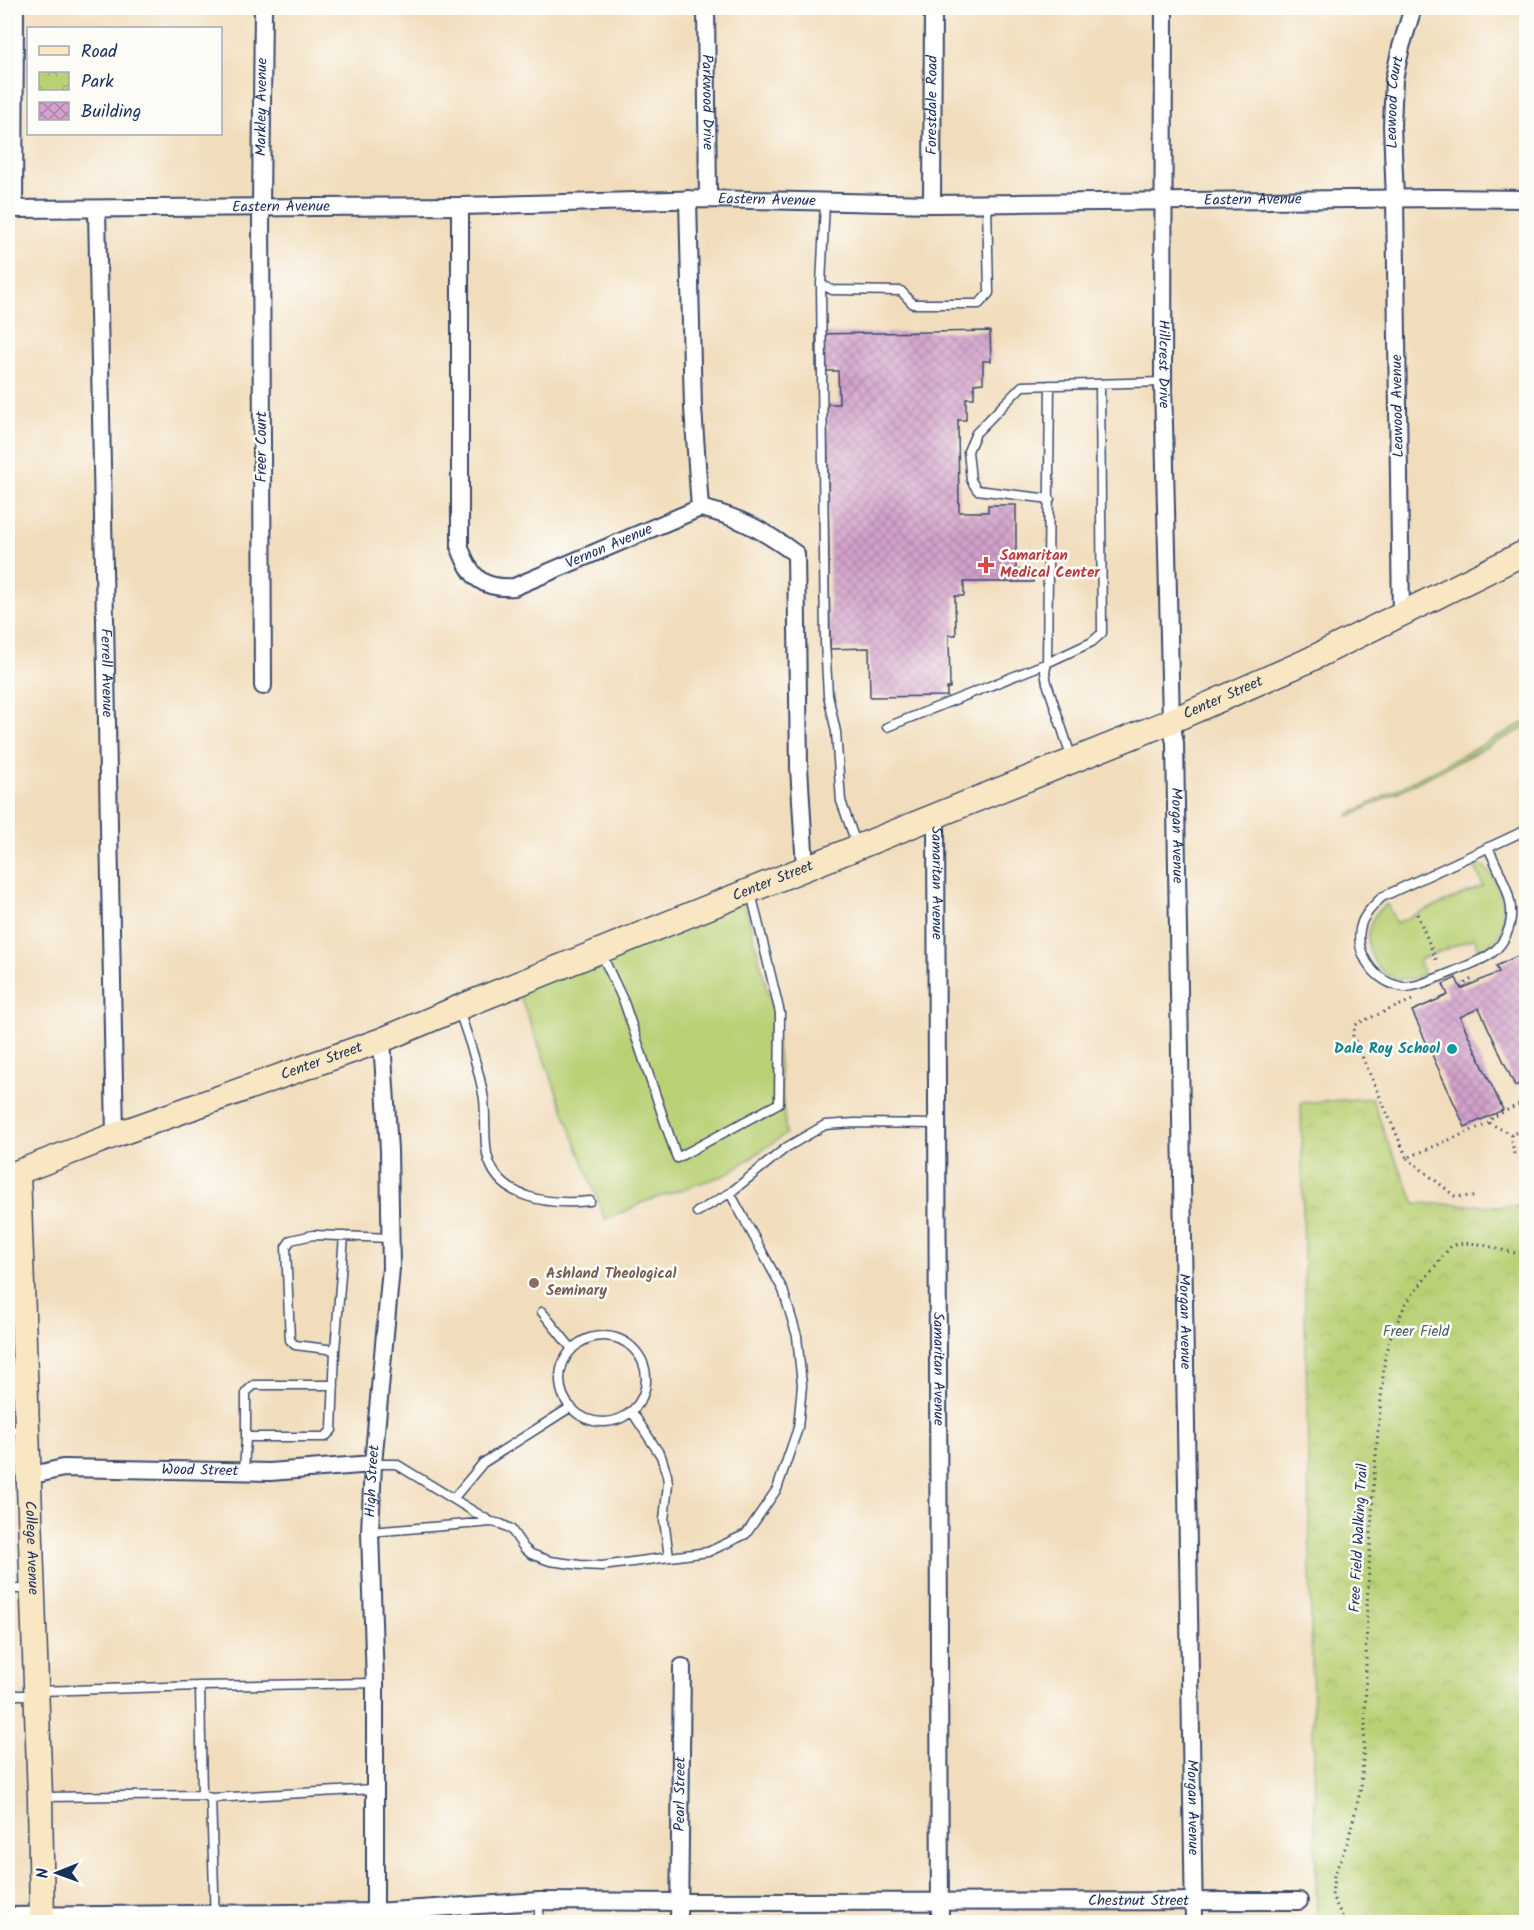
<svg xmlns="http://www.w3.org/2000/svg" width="1534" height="1930" font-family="Kalam,sans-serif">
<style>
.green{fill:#b9d074;stroke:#6a8069;stroke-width:1.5}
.park{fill:url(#park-crowns);stroke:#6a8069;stroke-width:1.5}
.building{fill:url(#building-cross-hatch)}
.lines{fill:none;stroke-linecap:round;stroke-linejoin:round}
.lane-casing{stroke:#3b496c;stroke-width:11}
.street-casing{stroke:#3b496c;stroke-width:20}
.secondary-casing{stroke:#3b496c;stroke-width:27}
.path{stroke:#3b496c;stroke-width:3;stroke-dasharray:1.5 4.5;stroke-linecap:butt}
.lane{stroke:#fff;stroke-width:8}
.street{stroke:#fff;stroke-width:16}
.secondary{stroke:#f9e7c3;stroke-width:24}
.health-dot{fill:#e0444e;stroke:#fdfcf7;stroke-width:2}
.culture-dot{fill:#0f9aa8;stroke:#fdfcf7;stroke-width:2}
.education-dot{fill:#8d6e63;stroke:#fdfcf7;stroke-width:2}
.labels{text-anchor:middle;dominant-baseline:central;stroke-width:5;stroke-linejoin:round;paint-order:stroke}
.street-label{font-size:15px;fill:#1b2f5e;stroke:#fdfcf7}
.health-label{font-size:15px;font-weight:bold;fill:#be3a42;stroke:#fdfcf7;text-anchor:start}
.culture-label{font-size:15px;font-weight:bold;fill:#0d838f;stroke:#fdfcf7;text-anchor:end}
.education-label{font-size:15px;font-weight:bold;fill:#785e54;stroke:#fdfcf7;text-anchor:start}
.park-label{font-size:15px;fill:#4a5f65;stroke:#fdfcf7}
</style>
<defs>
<pattern id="park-crowns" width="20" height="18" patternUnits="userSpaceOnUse" patternTransform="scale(1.5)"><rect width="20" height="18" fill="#b9d074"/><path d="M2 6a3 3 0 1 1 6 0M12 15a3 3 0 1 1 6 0" fill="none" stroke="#9eb367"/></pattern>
<pattern id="building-cross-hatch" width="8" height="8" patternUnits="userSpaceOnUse" patternTransform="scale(1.5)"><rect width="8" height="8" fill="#d3a1ca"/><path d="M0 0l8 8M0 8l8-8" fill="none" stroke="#aa84a7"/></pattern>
</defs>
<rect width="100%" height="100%" fill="#fdfcf7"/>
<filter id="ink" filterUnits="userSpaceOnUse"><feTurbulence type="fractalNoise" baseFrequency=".0167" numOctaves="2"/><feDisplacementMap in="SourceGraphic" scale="12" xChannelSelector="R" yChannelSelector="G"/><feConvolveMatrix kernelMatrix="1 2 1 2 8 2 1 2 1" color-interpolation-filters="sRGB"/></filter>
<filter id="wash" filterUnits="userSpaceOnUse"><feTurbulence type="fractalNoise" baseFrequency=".008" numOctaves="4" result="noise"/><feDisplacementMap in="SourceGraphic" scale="24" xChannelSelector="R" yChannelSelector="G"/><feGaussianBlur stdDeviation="1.35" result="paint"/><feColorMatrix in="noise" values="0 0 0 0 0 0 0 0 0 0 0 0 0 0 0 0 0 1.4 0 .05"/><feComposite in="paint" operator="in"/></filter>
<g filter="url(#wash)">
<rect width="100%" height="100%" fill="#f1ddbc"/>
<path class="green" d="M1526,722V727L1351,816L1348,815Z
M1478,864C1499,871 1510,917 1499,936C1494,942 1486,947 1480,951L1474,938L1419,960L1424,974C1419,976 1412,979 1406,979C1369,981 1352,926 1387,904L1396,923L1483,886L1475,866Z
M743,897L774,1016L786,1134L725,1175L641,1203L633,1208L605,1219L518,991Z"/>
<path class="park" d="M1372,1098L1387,1140L1415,1203L1526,1207V1922H1317L1301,1103Z"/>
<g id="blocks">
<path class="building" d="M990,331L991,361H983V383L974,384V398H966V420H958L959,512H988V505H1016V570H1032L1033,582H964V596H955L956,635H949L950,688H947V696L870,697L869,648L830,649L827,404H839L838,371H816V334Z
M1526,952V1081L1515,1086L1479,1008L1460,1017L1503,1110L1465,1127L1412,1011L1448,995L1443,984L1456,978L1461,989L1499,972L1496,966Z"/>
</g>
</g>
<g filter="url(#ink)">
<use href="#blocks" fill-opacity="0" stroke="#3b496c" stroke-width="1.5"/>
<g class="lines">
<g class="lane-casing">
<path id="lane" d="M825,203L821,284L832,290L901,291L913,304H979L989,293L987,204
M821,284L825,642L828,695L836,732L841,801L857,846
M1050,385L1047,663L1045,672L1047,683L1072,759
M1050,499L977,490L971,480L968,451L976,433L1022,386L1163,382
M887,727L1047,663L1092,642L1102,633L1100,384
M1488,847C1497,868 1513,894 1511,917C1510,931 1502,947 1489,955C1481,961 1422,985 1412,986C1408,987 1402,987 1399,986C1372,980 1352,949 1362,922C1366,912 1375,904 1382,897L1526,830
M601,953L624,1002L677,1158L779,1103L780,1013L751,893
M459,1011C469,1040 479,1069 484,1099C486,1118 484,1136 487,1154C497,1201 553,1205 590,1201
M697,1212L730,1193L787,1147L825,1125L855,1123L937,1124
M542,1312L572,1349
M560 1379a43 43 0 1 1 86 0a43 43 0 1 1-86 0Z
M335,1350L344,1236
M632,1412L661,1456L667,1475L668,1484L664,1520L669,1557
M8,1431L25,1430
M246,1437V1392L254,1385H334
M373,1464H396L491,1522
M244,1471L246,1437H325L332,1430L335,1350L295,1345L290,1340L286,1247L291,1240L313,1235L391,1238
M453,1499L483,1463L571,1407
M370,1532L492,1522L501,1524L511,1529L524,1548L531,1554L550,1561L580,1565L602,1566L708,1552L746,1534L777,1489L798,1428L802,1385L797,1336L783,1290L730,1193
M8,1589H29
M200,1686L202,1795
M39,1691L200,1686L375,1683
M8,1695H34
M43,1797L202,1795L211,1798L375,1789
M211,1798L215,1922
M539,1901V1922"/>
</g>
<g class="street-casing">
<g id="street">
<path id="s1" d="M706,8L708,199"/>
<path id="s2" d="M1164,8L1163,382L1171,721L1175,743L1194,1922"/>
<path d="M688,199L693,408L700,508"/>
<path id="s3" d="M932,204L933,8"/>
<path id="s4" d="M460,206V548C471,578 482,589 514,587L700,508C740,517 764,531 796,554L799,767L805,868"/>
<path d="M14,208L15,8"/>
<path id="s5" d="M8,209L460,206L708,199L932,204L1438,198L1526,199"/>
<path id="s6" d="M97,209L115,1135"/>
<path id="s7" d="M1401,614L1395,199L1392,126L1394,79L1401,47L1413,8"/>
<path id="s8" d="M263,686L261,207L263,8"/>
<path id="s9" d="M936,814L940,1922"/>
<path id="s10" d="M29,1476L63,1468L270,1472L373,1464"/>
<path id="s11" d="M8,1916L375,1912L539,1901L679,1902L1299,1901"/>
<path id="s12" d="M375,1922V1683L370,1532L373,1464L391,1268L389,1150L382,1040"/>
<path id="s13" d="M679,1922L682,1667"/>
</g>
</g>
<g class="secondary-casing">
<g id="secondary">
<path id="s14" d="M18,1173L40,1797L42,1922"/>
<path id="s15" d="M8,1176L115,1135L382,1040L458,1008L1171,721L1305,662L1526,552"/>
</g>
</g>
<path class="path" d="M1417,914L1438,964
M1460,987L1473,978
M1412,1000L1358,1023L1355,1026L1353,1036L1407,1158L1489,1123L1493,1117L1526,1101
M1489,1123L1511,1134
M1514,1154L1511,1134L1526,1130
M1407,1158L1455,1196L1475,1197
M1345,1922L1332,1896L1334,1876L1348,1841L1361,1788L1365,1729L1367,1606L1374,1476L1385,1355L1390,1338L1406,1303L1451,1246C1480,1237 1498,1253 1526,1254"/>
<use href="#lane" class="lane"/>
<use href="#street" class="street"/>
<use href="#secondary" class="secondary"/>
</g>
</g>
<path class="health-dot" d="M983 556h6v6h6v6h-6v6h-6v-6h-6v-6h6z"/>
<circle class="culture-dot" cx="1452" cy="1049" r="6"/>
<circle class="education-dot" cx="534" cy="1283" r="6"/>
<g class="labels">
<g class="street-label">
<text stroke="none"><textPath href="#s7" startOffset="512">Leawood Court</textPath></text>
<text stroke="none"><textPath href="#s1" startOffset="94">Parkwood Drive</textPath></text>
<text stroke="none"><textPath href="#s3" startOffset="99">Forestdale Road</textPath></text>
<text stroke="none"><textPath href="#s8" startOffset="579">Markley Avenue</textPath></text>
<text stroke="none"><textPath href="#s5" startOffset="1245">Eastern Avenue</textPath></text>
<text stroke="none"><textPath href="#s5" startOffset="759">Eastern Avenue</textPath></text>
<text stroke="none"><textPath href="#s5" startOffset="273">Eastern Avenue</textPath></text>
<text stroke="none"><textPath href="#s2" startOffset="356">Hillcrest Drive</textPath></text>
<text transform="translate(1398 406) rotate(-91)">Leawood Avenue</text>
<text transform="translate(262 447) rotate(-90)">Freer Court</text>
<text stroke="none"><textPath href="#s4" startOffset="519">Vernon Avenue</textPath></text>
<text stroke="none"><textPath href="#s6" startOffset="464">Ferrell Avenue</textPath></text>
<text stroke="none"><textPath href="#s15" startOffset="1306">Center Street</textPath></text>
<text stroke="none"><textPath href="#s2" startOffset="828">Morgan Avenue</textPath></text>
<text stroke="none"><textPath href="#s15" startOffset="820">Center Street</textPath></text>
<text stroke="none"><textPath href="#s9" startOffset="69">Samaritan Avenue</textPath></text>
<text stroke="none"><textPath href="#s15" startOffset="334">Center Street</textPath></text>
<text stroke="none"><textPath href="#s2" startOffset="1314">Morgan Avenue</textPath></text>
<text stroke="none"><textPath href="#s9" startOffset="555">Samaritan Avenue</textPath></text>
<text stroke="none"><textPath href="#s10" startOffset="172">Wood Street</textPath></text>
<text stroke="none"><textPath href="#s12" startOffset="441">High Street</textPath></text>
<text transform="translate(1359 1538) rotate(-87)">Free Field Walking Trail</text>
<text stroke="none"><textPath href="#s14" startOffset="375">College Avenue</textPath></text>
<text stroke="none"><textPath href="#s13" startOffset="128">Pearl Street</textPath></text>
<text stroke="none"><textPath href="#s2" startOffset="1800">Morgan Avenue</textPath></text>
<text stroke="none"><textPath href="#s11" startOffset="1131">Chestnut Street</textPath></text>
</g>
<g class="health-label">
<text x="1000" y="556">Samaritan<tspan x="1000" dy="17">Medical Center</tspan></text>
</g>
<g class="culture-label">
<text x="1440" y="1049">Dale Roy School</text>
</g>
<g class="education-label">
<text x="546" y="1274">Ashland Theological<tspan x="546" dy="17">Seminary</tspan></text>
</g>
<g class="park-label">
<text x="1416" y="1332">Freer Field</text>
</g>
</g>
<rect width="1534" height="1930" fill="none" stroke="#fdfcf7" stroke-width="30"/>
<rect x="27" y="27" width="195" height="108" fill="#fdfcf7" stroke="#a3aaba" stroke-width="1.5"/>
<rect x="39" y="46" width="30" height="9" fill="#f9e7c3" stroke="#a3aaba" stroke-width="1.5"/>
<text x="81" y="57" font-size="18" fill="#1b2f5e">Road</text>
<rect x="39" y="72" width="30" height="18" fill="url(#park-crowns)" stroke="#a3aaba" stroke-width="1.5"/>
<text x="81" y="87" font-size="18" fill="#1b2f5e">Park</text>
<rect x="39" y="102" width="30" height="18" fill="url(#building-cross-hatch)" stroke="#a3aaba" stroke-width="1.5"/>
<text x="81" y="117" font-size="18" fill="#1b2f5e">Building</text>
<g transform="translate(57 1873) rotate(269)" stroke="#fdfcf7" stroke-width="4.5" paint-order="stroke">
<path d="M0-4.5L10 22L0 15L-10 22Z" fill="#1b2f5e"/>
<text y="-9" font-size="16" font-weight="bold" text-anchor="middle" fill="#1b2f5e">N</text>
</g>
</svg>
